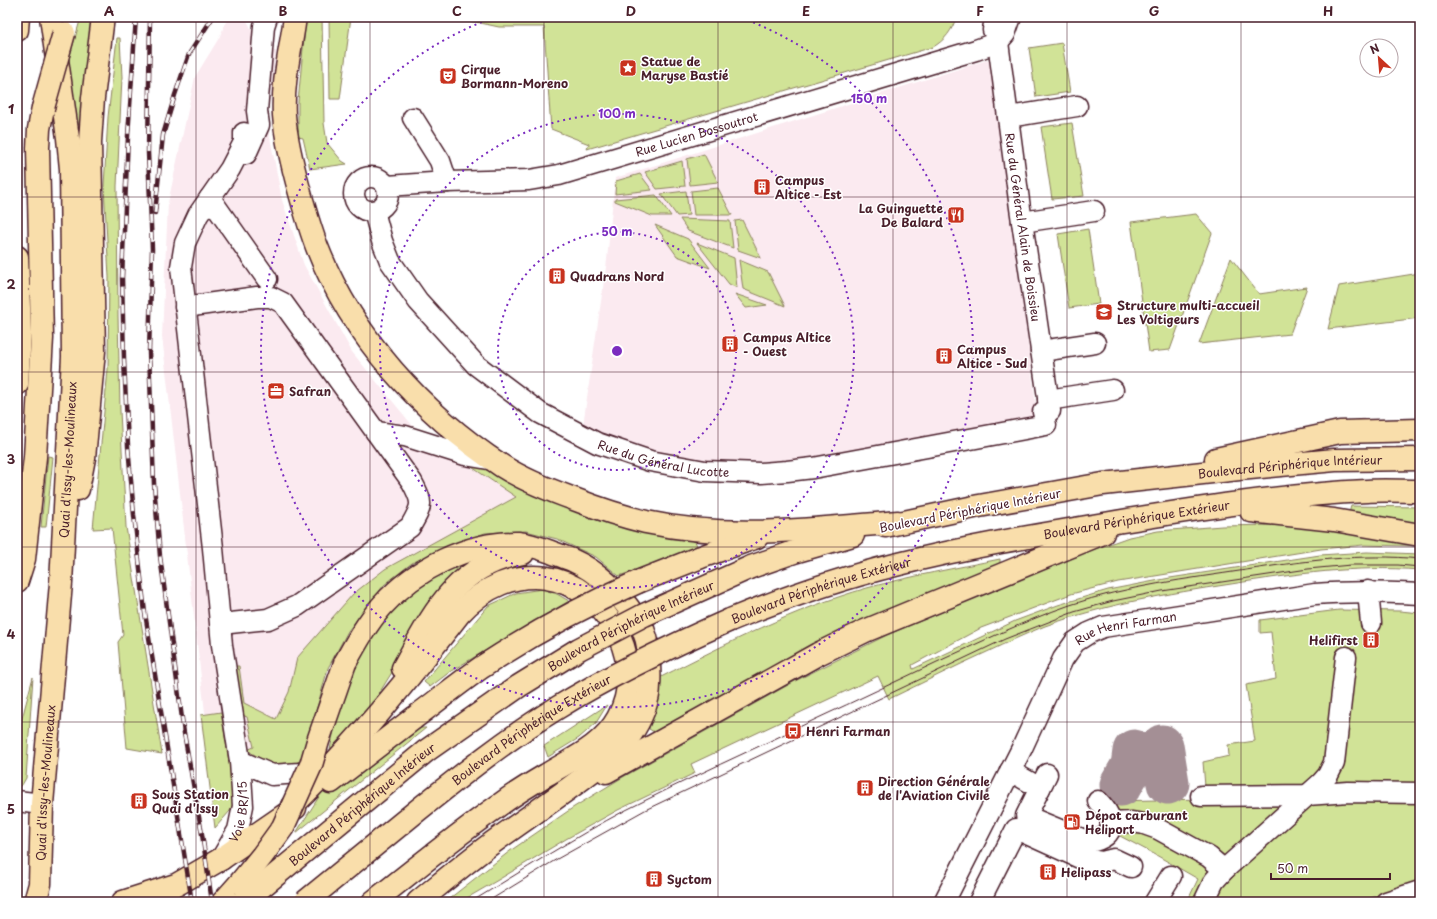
<svg xmlns="http://www.w3.org/2000/svg" width="1437" height="919" font-family="'Playpen Sans',sans-serif">
<style>
.built{fill:#fbeaf0}
.green{fill:#d1e397;stroke:#8e8161}
.lines{fill:none;stroke-linecap:round;stroke-linejoin:round}
.taxiway{stroke:#a48f95;stroke-width:43}
.minor-casing{stroke:#4a1f2b;stroke-width:23}
.major-casing{stroke:#4a1f2b;stroke-width:25}
.highway-casing{stroke:#4a1f2b;stroke-width:25}
.minor{stroke:#fff;stroke-width:20}
.major{stroke:#f9deab;stroke-width:22}
.highway{stroke:#f9deab;stroke-width:22}
.tram{stroke:#4a1f2b;stroke-width:1}
.rail-casing{stroke:#4a1f2b;stroke-width:4.5}
.rail{stroke:#fff;stroke-width:3;stroke-dasharray:9;stroke-linecap:butt}
.major-bridge-casing{stroke:#4a1f2b;stroke-width:25;stroke-linecap:butt}
.highway-bridge-casing{stroke:#4a1f2b;stroke-width:25;stroke-linecap:butt}
.major-bridge{stroke:#f9deab;stroke-width:22}
.highway-bridge{stroke:#f9deab;stroke-width:22}
.grid{fill:none;stroke:#4a1f2b;stroke-width:1;stroke-opacity:0.55}
.ring{fill:none;stroke:#7b2cbf;stroke-width:2;stroke-dasharray:2 4}
.labels{text-anchor:middle;dominant-baseline:central;stroke-width:3;stroke-linejoin:round;paint-order:stroke}
.poi-label{font-size:12px;font-weight:bold;fill:#4a1f2b;stroke:#fff;text-anchor:start}
.street-label{font-size:12px;fill:#4a1f2b;stroke:#fff}
.centre{fill:#7b2cbf;stroke:#fff;stroke-width:2}
.ring-label{font-size:12px;text-anchor:middle;font-weight:bold;fill:#7b2cbf;stroke:#fff;stroke-width:3;stroke-linejoin:round;paint-order:stroke}
.neatline{fill:none;stroke:#4a1f2b;stroke-width:1.5}
.grid-label{font-size:13px;text-anchor:middle;font-weight:bold;fill:#4a1f2b}
</style>
<rect width="100%" height="100%" fill="#fff"/>
<filter id="ink" filterUnits="userSpaceOnUse"><feTurbulence type="fractalNoise" baseFrequency=".025" numOctaves="2"/><feDisplacementMap in="SourceGraphic" scale="8" xChannelSelector="R" yChannelSelector="G"/><feConvolveMatrix kernelMatrix="1 2 1 2 8 2 1 2 1" color-interpolation-filters="sRGB"/></filter>
<g filter="url(#ink)">
<path class="built" d="M228,17H245L253,32L255,51H276L267,122L282,200L304,265L352,352L417,431L516,497L385,569L297,658L289,692L264,743L211,765L162,336L168,203L195,77L219,38Z
M990,59L998,106L1038,422L762,468L687,464L582,432L607,260L615,178Z"/>
<path class="green" d="M81,17H95L83,149L74,147L66,79L69,59Z
M306,17H322L324,123L327,143L342,161L347,164L310,169L303,138L298,137V102Z
M329,17H351L340,99H330Z
M404,17H956C953,30 944,41 933,47L587,149L589,144L551,129L544,27H499L476,22Z
M117,38H120L122,77L117,186L118,316L120,411L126,527L162,754L127,748L118,642L123,635L112,528L93,529L108,369L109,277L104,186L108,117Z
M1062,43L1070,92L1036,97L1029,48Z
M1072,123L1084,196L1052,199L1041,127Z
M704,154L718,182L690,185L687,159Z
M682,161L685,186L657,189L645,172Z
M640,174L652,190L615,194L616,181Z
M718,188L732,215H694L691,191Z
M686,191L689,215L677,216L661,194Z
M656,195L671,216H652L615,201V199Z
M1196,214L1212,233L1170,350L1149,352L1131,222Z
M680,219L730,221L733,248L688,231Z
M742,220L761,258L738,250L735,221Z
M655,225L688,239L710,268L677,256Z
M1088,229L1099,304L1069,308L1058,234Z
M697,243L734,258L737,288L729,284Z
M1231,258L1259,294L1307,287L1290,334L1199,344Z
M739,260L768,272L785,306L743,289Z
M1420,273V318L1328,329L1339,286Z
M735,294L767,305L746,308Z
M439,445L692,537L697,545L695,550L619,576L596,557L557,539L526,531L485,533L445,547L412,563L384,585L348,631L328,668L301,765L284,769L269,764L247,750L254,747L247,717L240,714L235,666H239L244,703L276,719L289,692L297,658L353,594L385,569L516,497Z
M48,456L53,457L46,527H41Z
M1351,506L1420,507V525L1349,513Z
M1274,525L1324,528L1418,543L1415,546L1364,545L1321,549L1118,582L1071,594L981,628L912,665L913,669L1015,621L1058,605L1108,590L1170,578L1320,555L1367,552L1420,554V570C1355,565 1295,574 1231,584C1166,594 1107,604 1045,626C1025,634 1006,643 987,652C954,667 922,683 889,699L878,676L691,764L695,773L618,810L566,839L498,880L460,902H445L510,851L574,807L623,777L797,680L887,635L1078,555L1129,537L1158,531L1222,526Z
M1000,559V564L849,628L654,732L649,729L658,695L661,677C728,643 794,609 867,588C911,576 956,568 1000,559Z
M466,560L465,568L399,661L373,703L350,733L330,750L340,700L355,654L401,596Z
M542,589L557,594L569,601L451,671L430,687L424,682L488,606L516,593Z
M1339,610L1400,611L1420,613V883L1357,902H1187L1198,879L1156,855L1118,835C1119,820 1122,813 1110,801L1206,799L1203,762L1229,756L1228,745L1255,741L1246,685L1276,679L1271,632L1260,633V620Z
M33,677L26,778L22,785L17,787V737Z
M607,705L596,723L579,738L548,757L544,746Z
M221,712L235,799L230,811L215,828L201,715Z
M418,728H426L296,833L322,792Z"/>
<g class="lines">
<path class="taxiway" d="M1162,746L1168,783
M1121,785L1132,766L1134,751"/>
<g class="minor-casing">
<g id="minor">
<path id="s1" d="M995,17L993,30L998,42L1020,208L1050,411"/>
<path d="M998,42L1005,34L1011,17"/>
<path d="M1008,117L1077,106"/>
<path d="M413,118L440,161L447,182"/>
<path d="M246,154L259,125L257,111L264,26L267,17"/>
<circle cx="371" cy="194" r="17"/>
<path id="s2" d="M387,186L447,182L529,180L559,175L976,50L998,42"/>
<path d="M210,198L267,279"/>
<path id="s3" d="M374,211L382,241L390,261L418,301L476,365L540,413L597,443L650,461L705,471L761,473L787,471L813,468L1046,425L1043,412"/>
<path d="M1022,222L1094,211"/>
<path d="M185,307L257,297H271L283,303L412,482C424,504 422,506 410,527L297,606L268,619L221,624"/>
<path d="M1041,351L1095,343"/>
<path d="M1048,400L1113,390"/>
<path d="M376,432L405,436L465,455L494,460"/>
<path d="M1368,591L1371,623"/>
<path d="M240,761L272,775L299,773L322,768"/>
<path d="M1010,771L1040,788"/>
<path d="M1047,774L1026,816L1089,842C1117,837 1116,819 1098,801"/>
<path d="M1201,796L1307,795L1348,792L1420,793"/>
<path d="M17,801L42,804"/>
<path d="M1111,823L1132,822L1144,824L1158,829L1209,857L1224,870"/>
<path id="s4" d="M221,859L238,830L243,806L240,761L222,645L213,548L181,267L185,243L198,215L230,169L244,142V133"/>
<path id="s5" d="M944,902L1022,748L1063,659L1075,642L1089,633L1103,627L1315,594C1350,591 1385,592 1420,594"/>
<path d="M979,902L1016,829L1082,859L1102,862L1114,859L1131,867"/>
<path d="M1155,902L1171,876"/>
<path d="M1204,902L1214,881L1224,870L1321,783L1328,775L1334,763L1346,657"/>
<path d="M1386,902L1420,891"/>
</g>
</g>
<g class="major-casing">
<g id="major">
<path d="M17,30L18,17"/>
<path d="M17,257L20,334L17,384"/>
<path d="M78,489L84,458L94,351L90,142L93,98L103,17"/>
<path d="M17,581L24,559L35,457L42,338L38,148L39,129L43,108"/>
<path id="s6" d="M35,902L40,884L42,804L61,583L73,357L71,169L68,138L51,17"/>
<path d="M123,902L176,885L221,859"/>
</g>
</g>
<g class="highway-casing">
<g id="highway">
<path d="M295,17C291,48 282,83 284,115C286,141 293,168 300,193C305,211 310,229 317,247C352,337 422,413 502,466C524,480 549,490 574,499C597,508 621,516 646,522C730,540 813,529 898,522"/>
<path d="M1216,459L1340,432L1420,430"/>
<path d="M1251,511L1334,520L1420,535"/>
<path id="s7" d="M885,526L979,506L1103,484L1239,469L1335,460L1420,459"/>
<path d="M640,581L701,557L757,537"/>
<path d="M713,584L751,567L794,552L853,535"/>
<path id="s8" d="M730,620C784,598 838,579 895,565C966,547 1038,535 1110,523C1195,509 1281,495 1367,491C1384,490 1402,491 1420,491"/>
<path d="M345,663C356,643 367,623 382,606C415,569 468,542 518,543C529,544 540,548 551,552C558,555 565,557 572,560C599,572 621,595 636,619C639,623 643,627 644,632C648,641 649,652 649,662C649,669 650,677 649,685C649,701 640,721 631,734C619,753 600,765 583,778C555,799 527,818 499,838C471,858 445,880 418,902"/>
<path d="M403,668C433,614 455,565 523,553"/>
<path d="M606,772L818,654L865,631L1103,533"/>
<path d="M331,782L414,718"/>
<path d="M292,806C353,747 407,681 459,614C510,557 585,567 619,636C631,663 632,692 618,718C603,746 572,759 546,775C529,785 513,795 498,806C455,836 414,870 373,902"/>
<path d="M221,859L295,808"/>
<path d="M223,902L240,883"/>
</g>
</g>
<use href="#minor" class="minor"/>
<use href="#major" class="major"/>
<use href="#highway" class="highway"/>
<path class="tram" d="M471,902C522,871 573,838 626,810C688,778 753,750 816,719C857,700 897,681 937,662C981,642 1024,621 1070,605C1127,586 1187,579 1246,570C1304,561 1361,553 1420,559
M487,902L557,859L645,810L1005,639L1074,612L1113,601L1162,591L1308,569L1351,565H1398L1420,567"/>
<g class="rail-casing">
<path id="rail" d="M136,17L128,136L122,278L124,359L128,446L134,515L145,613L192,902
M150,17L148,152L152,249L149,352L154,484L160,556L184,733L202,834L212,902
M155,213L163,135L175,95L189,54L213,17"/>
</g>
<use href="#rail" class="rail"/>
<g class="major-bridge-casing">
<path id="major-bridge" d="M43,108L64,33"/>
</g>
<g class="highway-bridge-casing">
<g id="highway-bridge">
<path d="M414,718C437,701 459,683 482,667C532,634 585,605 640,581"/>
<path d="M240,883L262,856L283,827L311,765L318,741L345,663"/>
<path id="s9" d="M243,902L426,751L519,686L579,649L644,615L713,584"/>
<path id="s10" d="M305,902C343,871 380,841 418,810C463,774 508,738 557,708C612,674 671,646 730,620"/>
</g>
</g>
<use href="#major-bridge" class="major-bridge"/>
<use href="#highway-bridge" class="highway-bridge"/>
</g>
</g>
<path class="grid" d="M196,17V902M370,17V902M544,17V902M718,17V902M893,17V902M1067,17V902M1241,17V902M17,197H1420M17,372H1420M17,547H1420M17,722H1420"/>
<g class="ring">
<circle cx="617" cy="351" r="119"/>
<circle cx="617" cy="351" r="237"/>
<path d="M742 18A356 356 0 1 1 492 18"/>
</g>
<defs>
<g id="sight-square" transform="scale(0.9)"><rect x="-9" y="-9" width="18" height="18" rx="4" fill="#c8321e" stroke="#fff"/><path d="M0-6L1.8-2.2L6-1.7L2.9 1.2L3.7 5.4L0 3.3L-3.7 5.4L-2.9 1.2L-6-1.7L-1.8-2.2Z" fill="#fff"/></g>
<g id="theatre-square" transform="scale(0.9)"><rect x="-9" y="-9" width="18" height="18" rx="4" fill="#c8321e" stroke="#fff"/><path d="M-5-5.5Q0-4 5-5.5V0Q5 5 0 6Q-5 5-5 0ZM-3.3-2.5H-1v1.5H-3.3ZM1-2.5H3.3v1.5H1ZM-2.8 1Q0 5.5 2.8 1Z" fill="#fff"/></g>
<g id="building-square" transform="scale(0.9)"><rect x="-9" y="-9" width="18" height="18" rx="4" fill="#c8321e" stroke="#fff"/><path d="M-4-6H4V6H1V3H-1V6H-4ZM-2.5-4.3h1.7v1.8h-1.7ZM.8-4.3h1.7v1.8H.8ZM-2.5-1h1.7V.8h-1.7ZM.8-1h1.7V.8H.8Z" fill="#fff"/></g>
<g id="restaurant-square" transform="scale(0.9)"><rect x="-9" y="-9" width="18" height="18" rx="4" fill="#c8321e" stroke="#fff"/><path d="M-5-6h1v4h1v-4h1v4h1v-4h1v5L-1.5 .5V6h-2V.5L-5-1ZM5-6V6H3V1.5H1.5Q1.5-4 5-6Z" fill="#fff"/></g>
<g id="school-square" transform="scale(0.9)"><rect x="-9" y="-9" width="18" height="18" rx="4" fill="#c8321e" stroke="#fff"/><path d="M0-5L7-2L0 1L-7-2ZM-4 1L0 2.5L4 1V4Q0 6-4 4Z" fill="#fff"/></g>
<g id="office-square" transform="scale(0.9)"><rect x="-9" y="-9" width="18" height="18" rx="4" fill="#c8321e" stroke="#fff"/><path d="M-6-3h4V-5.5h4V-3h4V5H-6ZM-1-4.5V-3h2v-1.5ZM-6 0V1H6V0Z" fill="#fff"/></g>
<g id="bus-square" transform="scale(0.9)"><rect x="-9" y="-9" width="18" height="18" rx="4" fill="#c8321e" stroke="#fff"/><path d="M-5-6H5V4H4V6H2V4H-2V6H-4V4H-5ZM-3.5-4V0h7V-4ZM-3.5 1.2v1.5H-2V1.2ZM2 1.2v1.5H3.5V1.2Z" fill="#fff"/></g>
<g id="fuel-square" transform="scale(0.9)"><rect x="-9" y="-9" width="18" height="18" rx="4" fill="#c8321e" stroke="#fff"/><path d="M-5.5-6h7V0h2V4h1.3V-2.5L3-4.5l.8-.8L6-3V5H2.5V1h-1V6h-7ZM-4.2-4.7v3.2H.2V-4.7Z" fill="#fff"/></g>
</defs>
<g fill-rule="evenodd">
<use href="#sight-square" x="628" y="68"/>
<use href="#theatre-square" x="448" y="76"/>
<use href="#building-square" x="762" y="187"/>
<use href="#restaurant-square" x="956" y="215"/>
<use href="#building-square" x="557" y="276"/>
<use href="#school-square" x="1104" y="312"/>
<use href="#building-square" x="730" y="344"/>
<use href="#building-square" x="944" y="356"/>
<use href="#office-square" x="276" y="391"/>
<use href="#building-square" x="1371" y="640"/>
<use href="#bus-square" x="793" y="731"/>
<use href="#building-square" x="865" y="788"/>
<use href="#building-square" x="139" y="801"/>
<use href="#fuel-square" x="1072" y="822"/>
<use href="#building-square" x="1048" y="872"/>
<use href="#building-square" x="654" y="879"/>
</g>
<g class="labels">
<g class="poi-label">
<text x="641" y="61">Statue de<tspan x="641" dy="14">Maryse Bastié</tspan></text>
<text x="461" y="69">Cirque<tspan x="461" dy="14">Bormann-Moreno</tspan></text>
<text x="775" y="180">Campus<tspan x="775" dy="14">Altice - Est</tspan></text>
<text x="943" y="208" text-anchor="end">La Guinguette<tspan x="943" dy="14">De Balard</tspan></text>
<text x="570" y="276">Quadrans Nord</text>
<text x="1117" y="305">Structure multi-accueil<tspan x="1117" dy="14">Les Voltigeurs</tspan></text>
<text x="743" y="337">Campus Altice<tspan x="743" dy="14">- Ouest</tspan></text>
<text x="957" y="349">Campus<tspan x="957" dy="14">Altice - Sud</tspan></text>
<text x="289" y="391">Safran</text>
<text x="1358" y="640" text-anchor="end">Helifirst</text>
<text x="806" y="731">Henri Farman</text>
<text x="878" y="781">Direction Générale<tspan x="878" dy="14">de l'Aviation Civile</tspan></text>
<text x="152" y="794">Sous Station<tspan x="152" dy="14">Quai d'Issy</tspan></text>
<text x="1085" y="815">Dépot carburant<tspan x="1085" dy="14">Heliport</tspan></text>
<text x="1061" y="872">Helipass</text>
<text x="667" y="879">Syctom</text>
</g>
<g class="street-label">
<text stroke="none"><textPath href="#s2" startOffset="316">Rue Lucien Bossoutrot</textPath></text>
<text stroke="none"><textPath href="#s1" startOffset="213">Rue du Général Alain de Boissieu</textPath></text>
<text stroke="none"><textPath href="#s3" startOffset="401">Rue du Général Lucotte</textPath></text>
<text stroke="none"><textPath href="#s6" startOffset="444">Quai d'Issy-les-Moulineaux</textPath></text>
<text stroke="none"><textPath href="#s7" startOffset="410">Boulevard Périphérique Intérieur</textPath></text>
<text transform="translate(970 510) rotate(-11)">Boulevard Périphérique Intérieur</text>
<text stroke="none"><textPath href="#s8" startOffset="420">Boulevard Périphérique Extérieur</textPath></text>
<text stroke="none"><textPath href="#s8" startOffset="96">Boulevard Périphérique Extérieur</textPath></text>
<text stroke="none"><textPath href="#s9" startOffset="478">Boulevard Périphérique Intérieur</textPath></text>
<text stroke="none"><textPath href="#s5" startOffset="345">Rue Henri Farman</textPath></text>
<text stroke="none"><textPath href="#s10" startOffset="285">Boulevard Périphérique Extérieur</textPath></text>
<text stroke="none"><textPath href="#s6" startOffset="120">Quai d'Issy-les-Moulineaux</textPath></text>
<text stroke="none"><textPath href="#s9" startOffset="154">Boulevard Périphérique Intérieur</textPath></text>
<text stroke="none"><textPath href="#s4" startOffset="52">Voie BR/15</textPath></text>
</g>
</g>
<circle cx="617" cy="351" r="6" class="centre"/>
<g class="ring-label">
<text x="869" y="103">150 m</text>
<text x="617" y="118">100 m</text>
<text x="617" y="236">50 m</text>
</g>
<rect width="1437" height="919" fill="none" stroke="#fff" stroke-width="44"/>
<g transform="translate(1379 58) rotate(334)"><circle r="19" fill="#ffffff" stroke="#b7a5aa"/>
<path d="M0-3L7 15L0 10L-7 15Z" fill="#c8321e"/>
<text y="-6" font-size="11" font-weight="bold" text-anchor="middle" fill="#4a1f2b">N</text>
</g>
<path d="M1271 873v6h119v-6" fill="none" stroke="#4a1f2b" stroke-width="2"/>
<text x="1277" y="873" font-size="12" fill="#4a1f2b" stroke="#ffffff" stroke-width="3" paint-order="stroke">50 m</text>
<rect x="22" y="22" width="1393" height="875" class="neatline"/>
<g class="grid-label">
<text x="109" y="16">A</text>
<text x="283" y="16">B</text>
<text x="457" y="16">C</text>
<text x="631" y="16">D</text>
<text x="806" y="16">E</text>
<text x="980" y="16">F</text>
<text x="1154" y="16">G</text>
<text x="1328" y="16">H</text>
<text x="11" y="114">1</text>
<text x="11" y="289">2</text>
<text x="11" y="464">3</text>
<text x="11" y="639">4</text>
<text x="11" y="814">5</text>
</g>
</svg>
